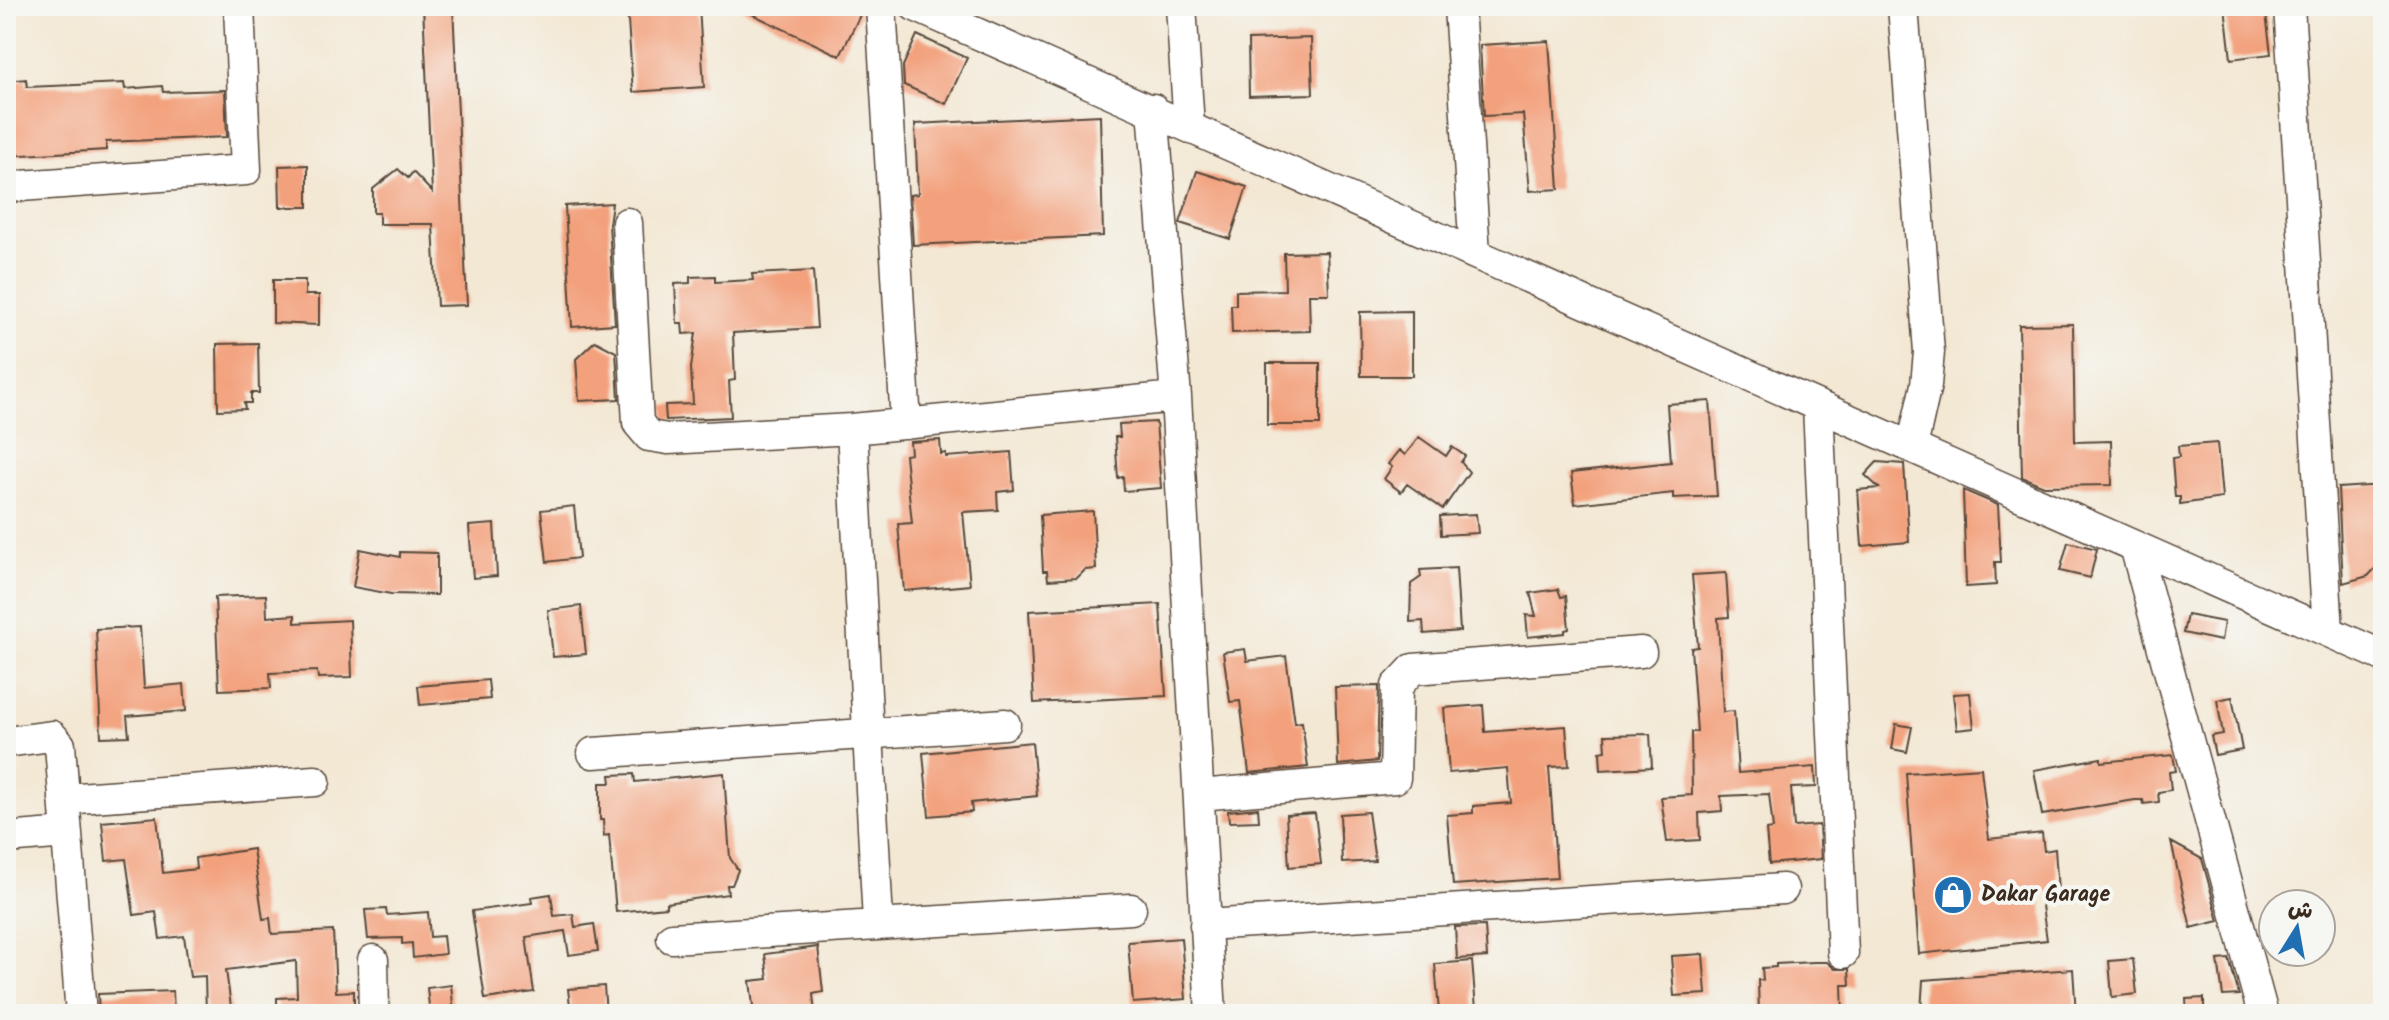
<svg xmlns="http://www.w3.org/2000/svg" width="2389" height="1020" font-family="Kalam,'Playpen Sans Arabic',sans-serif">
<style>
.building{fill:#f3a17d}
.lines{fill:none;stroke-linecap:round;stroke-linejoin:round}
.minor-casing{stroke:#574639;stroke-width:33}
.minor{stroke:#fff;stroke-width:30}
.labels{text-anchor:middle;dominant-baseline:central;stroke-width:8;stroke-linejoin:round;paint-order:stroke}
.poi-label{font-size:22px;font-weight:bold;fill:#3b2a1e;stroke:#f6f6f2;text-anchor:start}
</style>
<rect width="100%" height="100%" fill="#f6f6f2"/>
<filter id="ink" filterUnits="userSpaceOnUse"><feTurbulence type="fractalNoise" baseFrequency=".0125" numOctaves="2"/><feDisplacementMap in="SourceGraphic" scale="16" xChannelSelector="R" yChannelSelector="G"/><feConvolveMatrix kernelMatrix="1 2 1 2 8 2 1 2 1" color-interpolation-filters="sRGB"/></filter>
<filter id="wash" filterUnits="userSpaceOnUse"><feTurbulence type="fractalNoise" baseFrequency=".006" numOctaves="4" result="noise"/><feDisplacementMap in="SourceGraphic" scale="32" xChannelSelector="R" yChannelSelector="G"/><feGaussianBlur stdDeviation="1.8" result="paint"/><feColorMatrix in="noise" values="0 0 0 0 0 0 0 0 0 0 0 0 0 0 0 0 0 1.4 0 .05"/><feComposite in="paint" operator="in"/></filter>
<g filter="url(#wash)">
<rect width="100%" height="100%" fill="#f3e8d4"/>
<g id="blocks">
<path class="building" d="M423,6H453L467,305L437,306L433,224H379V213H373V189L398,169L408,178L413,172L432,192Z
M627,6H699L704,87L633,92Z
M735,6H846L861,13L840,56Z
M2225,6H2265L2271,54L2231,59Z
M917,35L967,58L946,104L904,85L903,66Z
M1311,38L1313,94L1249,96L1248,40Z
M1549,41L1559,189L1530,191L1523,114L1484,116L1480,45Z
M26,79L27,87L124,83L125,89L162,86L163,92L225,90L227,137L106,142V150L6,156V81Z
M1100,115L1103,236L913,245L910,195L918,194L915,124Z
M308,165V207H280L279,166Z
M1197,171L1247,187L1230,239L1180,223Z
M612,203L609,224L615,324L572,327L565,206Z
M1327,252L1329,294H1309L1310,331L1232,333L1231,305H1236V291L1285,290L1284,253Z
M813,271L817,328L733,333L735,380L729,381L731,417L666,420L665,405L693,404L691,368L696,333L683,334L682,323H677L675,284L690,283V277L715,276V282L753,280L752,274Z
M273,280H305V295H319V325L273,323Z
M1412,311V376H1361L1360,312Z
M2073,324L2075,442L2111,441L2112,485L2044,486L2022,477L2019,325Z
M595,341L616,352L619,399L579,401L576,359Z
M258,343L259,393H251V403H244L245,409L218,410L217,344Z
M1267,363H1320V425H1267Z
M1710,401L1717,496L1673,498V493L1575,504L1571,473L1671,462L1667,404Z
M1156,422L1161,488L1124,491L1123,477L1118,478L1115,437H1120L1119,424Z
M1419,437L1446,456L1452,447L1465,456L1461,462L1469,472L1443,509L1407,484L1401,492L1384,479L1392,467L1388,464L1399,450L1405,455Z
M940,440L941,454L946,453V457L1011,452L1014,490L997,492L998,510L963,512L970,585L904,591L898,524L912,523L905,455L911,454L910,442Z
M2217,443L2222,498L2180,504V497H2175L2172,458L2179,457L2178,446Z
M1877,462L1904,464L1909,542L1862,546L1858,490L1879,488L1865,475Z
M2383,485V560L2368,576L2343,583L2338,488Z
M1963,490L1998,505L2001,562H1995L1996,585L1966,587Z
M574,506L579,558L547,562L541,510Z
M1093,511L1096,569L1085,570L1077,578L1048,580L1047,571H1043L1040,515Z
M1476,514L1478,533L1441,535L1440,516Z
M494,524L497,576L473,578L469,526Z
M2068,542L2097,549L2090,578L2060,571Z
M360,549L400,557V552L437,553V595L391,594L353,587Z
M1456,568L1460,631L1424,634L1423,621L1410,622L1411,584L1421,577L1420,570Z
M1726,573L1729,617L1718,618L1723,712L1734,711L1738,773L1815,767L1816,787L1791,788L1794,827L1819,825L1821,859L1769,864L1766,830L1773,829L1769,794L1721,796L1722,811L1699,813L1700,840L1667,842L1661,797L1692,795L1691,732H1697L1691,648L1698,647L1692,575Z
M1558,589L1561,597L1566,596L1569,629L1565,630V633L1528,637L1526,615L1536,616L1530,593Z
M266,595L267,617L295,615V623L350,620L352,677L318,678L317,671L270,673L271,688L219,690L215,597Z
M1160,604L1166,696L1034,703L1029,611Z
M581,606L586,654L553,657L548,610Z
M2187,615L2224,622L2221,641L2183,633Z
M140,627L144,688L184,684L186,711L127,716L129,736L101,737L96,629Z
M1245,649L1247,661L1286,656L1295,723L1302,722L1308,767L1249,773L1240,701L1230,702L1223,652Z
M488,680L490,699L420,705L418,686Z
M1379,686L1377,761L1338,765L1335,687Z
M1970,693L1974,728L1957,730L1953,694Z
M2232,697L2242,750L2215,755L2211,736L2223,734L2217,700Z
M1483,705L1485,732L1566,726L1569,766L1549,767L1557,878L1453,885L1447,815L1473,813V806L1511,803L1508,768L1449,773L1444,708Z
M1896,724L1912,727L1907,752L1892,749Z
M1650,734L1652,767L1601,770L1600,752L1606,751L1605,735Z
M1032,742L1037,796L971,803L972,812L929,816L923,753Z
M2173,755L2176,771L2169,772L2171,790L2158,792L2159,802L2144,804L2143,800H2135L2042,815L2034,770L2101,758V762Z
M1981,768L1989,839L2042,833L2044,851L2055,849L2058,891L2040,892L2047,940L1919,954L1906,773Z
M724,773L730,858L738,870L732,885H727L728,894L666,903V907L616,912L609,835L604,836L603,820H600V783H611L610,775L634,774L635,782Z
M1258,808L1259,821L1229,822L1228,811Z
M1368,812L1375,861L1342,863L1340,814Z
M1315,813L1321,864L1289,867L1286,815Z
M157,817L163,873L196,869L195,858L253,849L263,919L270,918L272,934L333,931L336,992L354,991V1014H277V998L297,997L296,961L226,970L232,1014H206L205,976L190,977L184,936L160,939L156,912L134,915L126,859L106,861L102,822Z
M2171,842L2202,859L2219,921L2191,928Z
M551,894L554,916L573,914L575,927L594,924L598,951L569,955L565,931L526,937L534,992L485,999L472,911L532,903L531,897Z
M386,909L387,915L428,912L430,937L443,936L445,954L413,958L412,943L402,944V938L368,939L365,910Z
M1485,926L1487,957L1457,959L1455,927Z
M1181,938L1186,999L1133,1003L1128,942Z
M818,947L823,992L813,994L815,1014H754L750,981L768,979L765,954Z
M1703,954L1706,994L1674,996L1671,956Z
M2133,959L2137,994L2112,997L2109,961Z
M2229,959L2239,995L2223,996L2218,960Z
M1472,961L1476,1009L1439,1012L1435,964Z
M1814,962H1827L1835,969H1849L1850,985H1842L1843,1014H1759L1758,980H1763L1762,968L1776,967V964Z
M2073,969L2076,1014H2000V1008L1921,1012L1923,980Z
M451,985L454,1014H430L427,988Z
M604,986L606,1014H571L568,989Z
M173,991L174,1014H99L98,994Z
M2204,998V1014H2187L2186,999Z"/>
</g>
</g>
<g filter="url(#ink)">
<use href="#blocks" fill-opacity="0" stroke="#574639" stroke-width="2"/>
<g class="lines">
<g class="minor-casing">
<path id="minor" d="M881,6L906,424
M915,6L2383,656
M1181,6L1189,126
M1459,6L1475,254
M1903,6L1929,352L1926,385L1912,447
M2289,6L2328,631
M1153,109L1176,397L1211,1014
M6,187L246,170L239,6
M627,223L638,423L649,436L668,439L852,429L1176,397
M1818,406L1843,953
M852,429L878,922
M2135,546L2263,1014
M6,742L52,736L60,745L81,1014
M593,753L1005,724
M1199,795L1395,778L1397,686L1413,669L1641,652
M64,799L315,781
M6,838L67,833
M1205,925L1783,889
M672,938L1131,909
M373,960L374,1014"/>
</g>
<use href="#minor" class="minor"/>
</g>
</g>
<defs>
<g id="shop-disc" transform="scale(2)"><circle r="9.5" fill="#1f6fb2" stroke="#f6f6f2"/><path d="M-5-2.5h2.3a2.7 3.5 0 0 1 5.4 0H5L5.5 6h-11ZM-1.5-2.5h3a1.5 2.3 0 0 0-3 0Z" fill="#fff"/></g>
</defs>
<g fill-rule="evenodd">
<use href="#shop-disc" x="1953" y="895"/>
</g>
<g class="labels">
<g class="poi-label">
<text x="1981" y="895">Dakar Garage</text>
</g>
</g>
<rect width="2389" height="1020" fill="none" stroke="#f6f6f2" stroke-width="32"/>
<g transform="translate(2297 928) rotate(11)"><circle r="38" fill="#f6f6f2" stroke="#aba49d" stroke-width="2"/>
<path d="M0-6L14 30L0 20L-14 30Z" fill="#1f6fb2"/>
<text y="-12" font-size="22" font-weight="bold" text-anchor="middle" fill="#3b2a1e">ش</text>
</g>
</svg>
